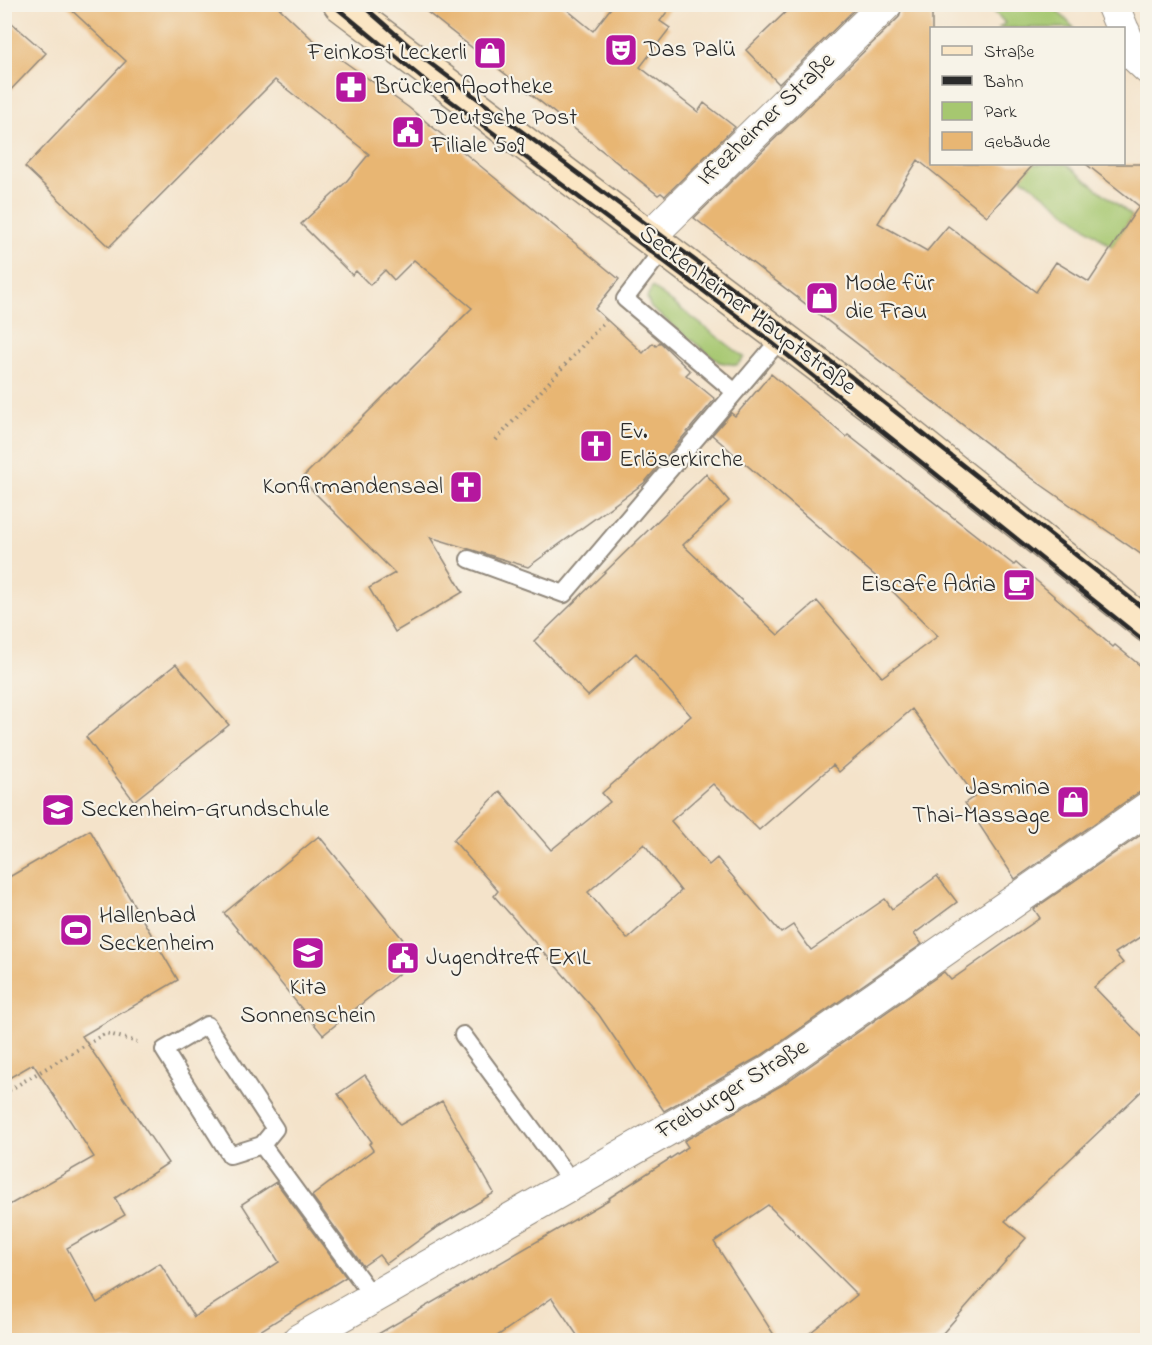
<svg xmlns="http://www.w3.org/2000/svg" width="1152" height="1345" font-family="'Indie Flower',sans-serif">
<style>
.green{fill:#a6c770;stroke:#68794e;stroke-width:1.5}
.building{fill:#e8b673;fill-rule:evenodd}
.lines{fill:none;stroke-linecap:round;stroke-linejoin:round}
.service-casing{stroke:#90877a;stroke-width:20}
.minor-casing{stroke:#90877a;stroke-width:34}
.secondary-casing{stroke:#90877a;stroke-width:36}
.path{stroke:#90877a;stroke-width:4;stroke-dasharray:1.5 4.5;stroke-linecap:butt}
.service{stroke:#fff;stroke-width:16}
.minor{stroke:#fff;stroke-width:32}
.secondary{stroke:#fbe6c4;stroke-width:33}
.rail{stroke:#2b2b2b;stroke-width:4.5}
.labels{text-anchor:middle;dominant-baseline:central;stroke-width:4.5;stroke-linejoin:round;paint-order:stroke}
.poi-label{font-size:24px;fill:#2b2b2b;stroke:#f7f3e8;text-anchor:start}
.street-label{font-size:24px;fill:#2b2b2b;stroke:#f7f3e8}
</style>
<rect width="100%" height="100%" fill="#f7f3e8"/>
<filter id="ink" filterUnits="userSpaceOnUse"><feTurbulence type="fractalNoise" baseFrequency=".0167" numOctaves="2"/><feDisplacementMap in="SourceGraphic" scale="12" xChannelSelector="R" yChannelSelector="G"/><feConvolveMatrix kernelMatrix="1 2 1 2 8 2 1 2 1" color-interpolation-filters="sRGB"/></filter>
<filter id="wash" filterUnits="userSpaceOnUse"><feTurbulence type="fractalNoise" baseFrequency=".008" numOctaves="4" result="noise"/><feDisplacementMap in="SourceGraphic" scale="24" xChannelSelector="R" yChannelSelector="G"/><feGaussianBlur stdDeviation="1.35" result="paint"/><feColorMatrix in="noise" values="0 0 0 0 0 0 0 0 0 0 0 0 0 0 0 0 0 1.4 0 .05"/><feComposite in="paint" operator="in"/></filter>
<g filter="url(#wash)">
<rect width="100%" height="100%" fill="#f4e3ca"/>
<path class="green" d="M988,5H1052L1074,28H999L1005,23Z
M1033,164H1066L1132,216L1112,247L1021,177Z
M652,287L744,357L737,365L719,362L651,308L647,298Z"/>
<g id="blocks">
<path class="building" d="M65,4H275L311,38L408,107L619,279L595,309L643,353L653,343L656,346L660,342L690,371L686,375L715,399L644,483L528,567L430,537L463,592L395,632L369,588L395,573L301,479L472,308L414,260L394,280L385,270L370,285L356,271L352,275L301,224L345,183L369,154L275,80L109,247L25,167L126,61Z
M417,4H560L593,31L614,4H673L660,21L670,28L640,67L698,112L704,103L735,127L665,196L661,193L658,195Z
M794,4H860L779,84L746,50Z
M903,4H932V164H1034L987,216L918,160L878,223L927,251L948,226L1036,292L1056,262L1089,282L1139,206L1086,164H1148V559L1037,482L694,218L899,17Z
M4,16L46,53L4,97Z
M771,374L846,437L848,435L1014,565L1016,563L1113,647L1115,645L1148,672V790L1138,793L1015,879L965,803L975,796L912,709L839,772L833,765L759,830L713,784L671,821L709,865L717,858L781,933L793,925L811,950L885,899L892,909L937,876L957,902L914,934L922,944L762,1055L664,1111L599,1015L494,896L498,891L453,840L500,791L551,850L610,802L602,793L691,716L636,653L588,696L534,641L706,474L729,501L683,545L778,635L817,601L882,677L938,636L888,587L712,435L731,413L735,416ZM644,844L681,891L627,939L588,892Z
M176,664L229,725L134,801L86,737Z
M90,830L178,980L82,1036L168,1163L115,1198L125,1215L67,1248L97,1303L160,1263L194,1317L279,1262L242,1204L276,1182L346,1277L244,1341H4V1208L94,1157L33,1064L4,1081V880Z
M1148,830V932L1115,953L1123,963L1094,987L1148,1043V1085L1005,1221L1026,1238L936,1341H800L857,1295L768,1205L714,1242L778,1341H581L552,1298L490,1341H366L610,1199L609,1198L688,1147L684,1141L782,1085L944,972L951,980L1040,918L1034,909Z
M319,836L418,958L323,1035L224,913Z
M365,1075L400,1125L442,1101L494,1193L433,1230L386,1264L379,1255L363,1266L312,1196L373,1150L369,1144L372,1142L338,1094Z"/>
</g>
</g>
<g filter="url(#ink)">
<use href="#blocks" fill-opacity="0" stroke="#90877a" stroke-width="1.5"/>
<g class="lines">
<g class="service-casing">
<path id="service" d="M664,248L625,299L735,392
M469,559L564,594L782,337
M463,1035L573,1184
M262,1145L275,1129L207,1025L164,1050L230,1155L262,1145L373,1297"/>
</g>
<g class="minor-casing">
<path id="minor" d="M1112,4L1122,28
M1124,32L1132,53L1148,68
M649,237L886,4
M299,1340L772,1070L1148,808"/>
</g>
<g class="secondary-casing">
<path id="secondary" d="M340,4L887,417L1148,626"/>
</g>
<path class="path" d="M496,440L606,320
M4,1093L106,1033L137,1042"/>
<use href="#service" class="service"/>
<use href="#minor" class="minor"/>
<use href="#secondary" class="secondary"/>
<path class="rail" d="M332,4L440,93L761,334L1148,644
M361,4L423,58L849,375L1148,612"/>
</g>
</g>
<defs>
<g id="theatre-square" transform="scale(1.725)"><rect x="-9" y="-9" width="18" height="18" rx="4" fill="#b5179e" stroke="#f7f3e8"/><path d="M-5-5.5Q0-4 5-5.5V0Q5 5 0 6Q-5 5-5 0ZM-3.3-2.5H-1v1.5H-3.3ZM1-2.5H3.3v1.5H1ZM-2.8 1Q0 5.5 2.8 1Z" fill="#fff"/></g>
<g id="shop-square" transform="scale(1.725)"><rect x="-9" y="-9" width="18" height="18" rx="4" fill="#b5179e" stroke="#f7f3e8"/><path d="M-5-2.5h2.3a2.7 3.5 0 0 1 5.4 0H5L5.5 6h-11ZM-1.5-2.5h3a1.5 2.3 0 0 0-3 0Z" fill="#fff"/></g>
<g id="pharmacy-square" transform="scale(1.725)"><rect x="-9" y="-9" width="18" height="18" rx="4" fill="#b5179e" stroke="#f7f3e8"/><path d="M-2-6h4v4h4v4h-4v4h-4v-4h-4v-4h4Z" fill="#fff"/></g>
<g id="civic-square" transform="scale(1.725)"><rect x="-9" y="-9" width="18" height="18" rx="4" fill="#b5179e" stroke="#f7f3e8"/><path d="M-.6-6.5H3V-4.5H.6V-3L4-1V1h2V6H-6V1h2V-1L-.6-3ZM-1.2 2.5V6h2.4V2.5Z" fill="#fff"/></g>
<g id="church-square" transform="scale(1.725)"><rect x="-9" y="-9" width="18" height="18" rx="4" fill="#b5179e" stroke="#f7f3e8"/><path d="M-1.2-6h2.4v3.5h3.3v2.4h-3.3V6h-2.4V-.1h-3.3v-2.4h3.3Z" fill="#fff"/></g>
<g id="cafe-square" transform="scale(1.725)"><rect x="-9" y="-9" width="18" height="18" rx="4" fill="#b5179e" stroke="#f7f3e8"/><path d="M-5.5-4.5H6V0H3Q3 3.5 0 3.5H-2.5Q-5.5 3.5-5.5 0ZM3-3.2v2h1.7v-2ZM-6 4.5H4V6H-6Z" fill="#fff"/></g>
<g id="school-square" transform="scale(1.725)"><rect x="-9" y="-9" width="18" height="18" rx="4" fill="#b5179e" stroke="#f7f3e8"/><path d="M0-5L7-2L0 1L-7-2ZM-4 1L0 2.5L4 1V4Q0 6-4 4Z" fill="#fff"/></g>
<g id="stadium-square" transform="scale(1.725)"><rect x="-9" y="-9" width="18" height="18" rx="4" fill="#b5179e" stroke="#f7f3e8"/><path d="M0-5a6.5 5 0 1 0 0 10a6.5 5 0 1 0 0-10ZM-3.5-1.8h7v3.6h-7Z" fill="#fff"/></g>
</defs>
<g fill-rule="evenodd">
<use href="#theatre-square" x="621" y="50"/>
<use href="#shop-square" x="490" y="53"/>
<use href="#pharmacy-square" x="351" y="87"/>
<use href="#civic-square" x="408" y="132"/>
<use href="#shop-square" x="822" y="298"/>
<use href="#church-square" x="596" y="446"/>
<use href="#church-square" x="466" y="487"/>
<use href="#cafe-square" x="1019" y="585"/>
<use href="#shop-square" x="1073" y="802"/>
<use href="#school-square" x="58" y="810"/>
<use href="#stadium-square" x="76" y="930"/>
<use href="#school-square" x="308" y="953"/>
<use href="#civic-square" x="403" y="958"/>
</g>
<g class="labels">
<g class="poi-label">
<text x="644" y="50">Das Palü</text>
<text x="467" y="53" text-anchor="end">Feinkost Leckerli</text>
<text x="374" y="87">Brücken Apotheke</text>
<text x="431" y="118">Deutsche Post<tspan x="431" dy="28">Filiale 509</tspan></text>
<text x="845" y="284">Mode für<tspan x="845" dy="28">die Frau</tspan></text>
<text x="619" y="432">Ev.<tspan x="619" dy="28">Erlöserkirche</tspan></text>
<text x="443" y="487" text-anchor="end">Konfirmandensaal</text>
<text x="996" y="585" text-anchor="end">Eiscafe Adria</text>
<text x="1050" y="788" text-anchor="end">Jasmina<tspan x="1050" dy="28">Thai-Massage</tspan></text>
<text x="81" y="810">Seckenheim-Grundschule</text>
<text x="99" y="916">Hallenbad<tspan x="99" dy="28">Seckenheim</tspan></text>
<text x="426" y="958">Jugendtreff EXIL</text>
<text x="308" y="988" text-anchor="middle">Kita<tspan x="308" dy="28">Sonnenschein</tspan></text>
</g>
<g class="street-label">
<text transform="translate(767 120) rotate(-44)">Iffezheimer Straße</text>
<text transform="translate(747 311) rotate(37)">Seckenheimer Hauptstraße</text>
<text transform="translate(733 1090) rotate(-31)">Freiburger Straße</text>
</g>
</g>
<rect width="1152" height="1345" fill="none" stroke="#f7f3e8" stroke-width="24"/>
<rect x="930" y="27" width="195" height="138" fill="#f7f3e8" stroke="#a5a39c" stroke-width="1.5"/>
<rect x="942" y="46" width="30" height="9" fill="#fbe6c4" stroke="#a5a39c" stroke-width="1.5"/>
<text x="984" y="57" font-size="18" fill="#2b2b2b">Straße</text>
<rect x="942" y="76" width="30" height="9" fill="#2b2b2b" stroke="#a5a39c" stroke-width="1.5"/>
<text x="984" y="87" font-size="18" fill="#2b2b2b">Bahn</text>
<rect x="942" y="102" width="30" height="18" fill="#a6c770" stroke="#a5a39c" stroke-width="1.5"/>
<text x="984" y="117" font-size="18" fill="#2b2b2b">Park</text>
<rect x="942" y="132" width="30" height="18" fill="#e8b673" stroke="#a5a39c" stroke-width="1.5"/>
<text x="984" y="147" font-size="18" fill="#2b2b2b">Gebäude</text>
</svg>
